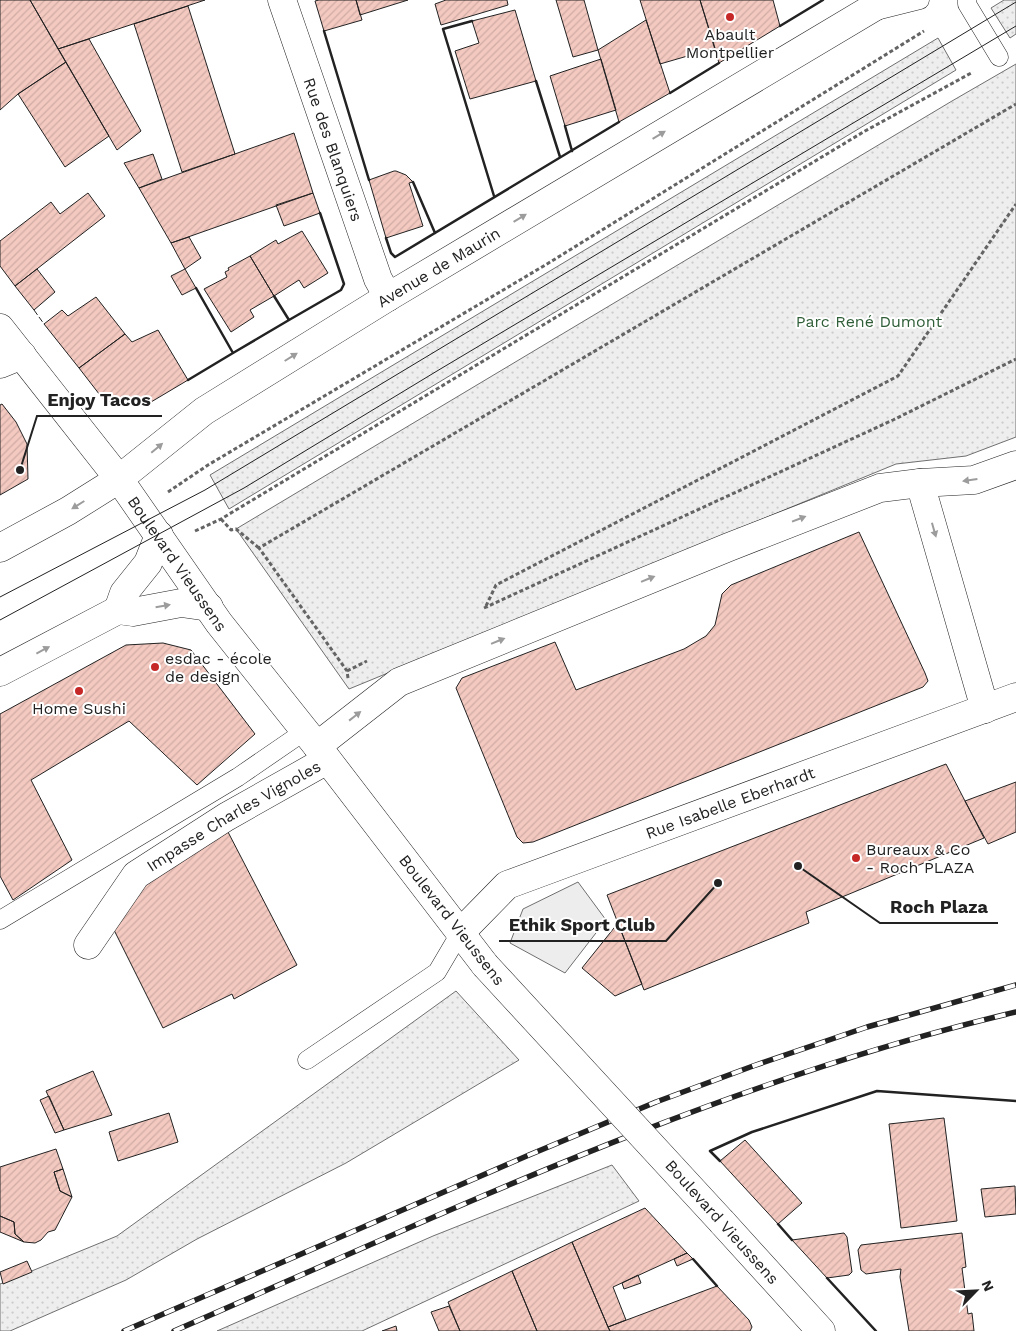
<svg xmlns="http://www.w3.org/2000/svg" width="1016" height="1331" font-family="'Work Sans',sans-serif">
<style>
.grass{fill:url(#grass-dots);stroke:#6f6f6f}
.parking{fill:#ededed;stroke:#6f6f6f}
.building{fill:url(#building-hatch);stroke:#222}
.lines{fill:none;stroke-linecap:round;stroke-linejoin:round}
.lane-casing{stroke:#222;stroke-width:19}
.street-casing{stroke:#222;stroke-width:29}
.secondary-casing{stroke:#222;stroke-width:29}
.path{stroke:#646464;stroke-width:3;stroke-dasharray:4 2.5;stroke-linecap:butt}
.lane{stroke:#fff;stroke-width:18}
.street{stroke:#fff;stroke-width:28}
.secondary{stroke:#fff;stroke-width:28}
.tram{stroke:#222;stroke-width:1}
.rail-casing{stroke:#222;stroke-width:5.5}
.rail{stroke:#fff;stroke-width:4;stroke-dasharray:11;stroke-linecap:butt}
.secondary-bridge-casing{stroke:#222;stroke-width:29;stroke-linecap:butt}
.secondary-bridge{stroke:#fff;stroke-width:28}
.fence{stroke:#222;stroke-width:1;stroke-dasharray:6 2.5;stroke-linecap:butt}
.wall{stroke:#222;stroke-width:2.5}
.oneway{fill:#9c9c9c}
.poi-dot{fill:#c62828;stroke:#fff;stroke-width:2}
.labels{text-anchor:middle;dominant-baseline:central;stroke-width:4;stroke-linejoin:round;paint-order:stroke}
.poi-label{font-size:16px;fill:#222;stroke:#fff}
.street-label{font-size:16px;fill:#222;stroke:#fff}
.park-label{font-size:16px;fill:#2f5e38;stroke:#fff}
.leader{fill:none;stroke:#222;stroke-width:2}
.callout-dot{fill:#222;stroke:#fff;stroke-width:2}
.callout-label{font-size:18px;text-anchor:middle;font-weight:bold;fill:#222;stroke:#fff;stroke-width:4;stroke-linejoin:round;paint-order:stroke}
</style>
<defs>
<pattern id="grass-dots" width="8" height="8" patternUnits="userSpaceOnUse" patternTransform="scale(1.25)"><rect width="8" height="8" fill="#eee"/><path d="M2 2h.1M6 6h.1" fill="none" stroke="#ccc" stroke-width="1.8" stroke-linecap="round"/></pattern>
<pattern id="building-hatch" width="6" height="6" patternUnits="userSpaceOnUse" patternTransform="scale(1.25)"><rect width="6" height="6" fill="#f3c9c0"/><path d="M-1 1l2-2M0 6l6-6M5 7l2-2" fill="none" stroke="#d0aca5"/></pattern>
</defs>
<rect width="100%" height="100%" fill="#fff"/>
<path class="grass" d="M1004,0H1016V34L1010,38L991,8Z
M938,38L956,70L229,509L210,475Z
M1016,64V437L966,456L896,464L349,689L236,529L952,101Z
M456,991L519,1060L346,1163L197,1239L126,1280L10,1331H0V1284L117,1236Z
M612,1165L639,1201L362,1331H217L433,1236Z"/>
<path class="parking" d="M578,882L606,920L565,973L510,943L523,909Z"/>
<path class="building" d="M0,0H30L66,62L18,94L0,110Z
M30,0H205L58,49Z
M319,0H356L362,20L324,31L315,1Z
M356,0H408L360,15Z
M446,0H507L508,5L441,25L435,4Z
M556,0H584L598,50L573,57Z
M640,0H700L715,48L660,64Z
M700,0H773L780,26L719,63Z
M188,6L235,154L182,172L134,24Z
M515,10L536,81L470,99L455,51L479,43L472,21Z
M646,20L670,93L619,122L598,50Z
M89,39L141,131L117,150L58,49Z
M601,59L616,110L565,126L550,76Z
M66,62L109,136L65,167L18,94Z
M294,133L313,193L171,243L139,188Z
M153,154L162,179L139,188L124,163Z
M394,171H396L406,175L413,182L409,183L423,226L386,238L369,180Z
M88,193L105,216L15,286L0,266V241L51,202L60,214Z
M313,193L320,213L284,226L276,205Z
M302,231L328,273L304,288L299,280L274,296L250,256L276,240L278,244Z
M189,237L201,258L185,269L171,243Z
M250,256L274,296L250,310L254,317L231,332L204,289L227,277L225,272L229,270L228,268Z
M37,269L55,292L34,310L15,286Z
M185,269L196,288L182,295L171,276Z
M96,297L125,334L79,368L44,324L62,310L68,316Z
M158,330L188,380L146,405L108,401L103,399L79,368L125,334L132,342Z
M2,404L16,422L27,444L28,479L0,495V405Z
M859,532L925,673L928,681L923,687L533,842L523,843L517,837L456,688L462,678L555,642L576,690L684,649L706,636L715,625L722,594L731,585Z
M163,643L191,650L255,734L197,785L129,721L31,780L72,860L13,900L0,876V714L126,645Z
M946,764L984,838L806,912L809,923L644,990L607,895Z
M1016,782V832L988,844L965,801Z
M224,831L228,832L297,965L234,999L232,994L163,1028L113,928L144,879Z
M618,923L642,984L615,996L582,968Z
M93,1071L112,1115L64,1130L46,1091Z
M49,1096L64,1130L55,1133L40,1100Z
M169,1113L178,1142L118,1161L109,1132Z
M944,1118L957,1221L901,1228L889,1124Z
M745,1140L802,1203L778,1224L720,1161Z
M56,1149L63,1169L54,1172L60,1191L72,1197L55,1230L48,1232L41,1240L35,1243L24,1242L15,1234L14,1222L0,1216V1167Z
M63,1169L72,1197L60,1191L54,1172Z
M1015,1186L1016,1214L985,1217L981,1189Z
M645,1208L687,1253L613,1287L626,1320L608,1327L572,1242Z
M0,1216L14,1222L15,1234L24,1242L0,1232Z
M844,1233L847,1237L852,1272L849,1275L827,1278L792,1240Z
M962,1233L966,1267L962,1268L968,1314L972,1313L974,1331H909L900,1277L901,1269L866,1274L861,1270L858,1250L861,1245Z
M572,1242L608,1327L610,1331H537L512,1271Z
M687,1253L693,1259L677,1266L674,1259Z
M27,1261L32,1272L3,1284L0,1272Z
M512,1271L537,1331H460L448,1302Z
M638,1275L641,1283L624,1289L622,1283Z
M717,1286L749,1320L752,1327L750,1331H610L608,1327Z
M449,1306L460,1331H439L431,1312Z
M396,1326L397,1331H382Z"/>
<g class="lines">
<g class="lane-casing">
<path id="lane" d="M967,0V4L999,57
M876,11L920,0
M0,920L238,777L305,731
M307,1060L437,972L460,933"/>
</g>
<g class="street-casing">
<g id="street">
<path id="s1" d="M282,0L378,279L388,297"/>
<path d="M0,364L22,355"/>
<path id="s2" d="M119,479L204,411L388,297L886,0"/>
<path d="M920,483L985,709"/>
<path d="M317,746L399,682L729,547L880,488L920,483L974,480L1016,465"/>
<path id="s3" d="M460,933L507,885L1016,697"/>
<path id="s4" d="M88,945L136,875L226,817L327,760"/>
</g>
</g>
<g class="secondary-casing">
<g id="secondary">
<path id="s5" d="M0,328L119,479L219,623L317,746L485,965"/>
<path d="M0,548L68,511L119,479"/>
<path d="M118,610L124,593L148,563L159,535"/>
<path d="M0,672L118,610L133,612L181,603L209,607"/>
<path d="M722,1222L821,1331"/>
</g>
</g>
<path class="path" d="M168,492L208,465L547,264L924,31
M221,519L231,530L236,529L259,548
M195,531L221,519L865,131L973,72
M486,606L496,585L898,376L1016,204
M484,608L893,420L1016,359
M347,671L367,661
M348,678L347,671L259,548L1016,104"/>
<use href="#lane" class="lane"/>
<use href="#street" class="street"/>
<use href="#secondary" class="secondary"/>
<path class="tram" d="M0,597L205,490L1016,2
M0,620L244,488L437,371L1016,26"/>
<g class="rail-casing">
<path id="rail" d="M124,1331L529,1155L656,1102L753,1066L867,1027L1016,985
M174,1331C449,1211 722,1081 1016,1012"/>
</g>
<use href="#rail" class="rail"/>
<g class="secondary-bridge-casing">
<path id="secondary-bridge" d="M485,965L722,1222"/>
</g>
<use href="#secondary-bridge" class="secondary-bridge"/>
<path class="fence" d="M34,310L44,324"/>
<path class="wall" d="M472,21L443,29L494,196
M780,26L823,0
M324,31L369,180
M536,81L560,157
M670,93L719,63
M565,126L572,151
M413,182L435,233
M386,238L391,253L395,257L619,122
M196,288L233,353L289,320
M274,296L289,320L341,290L344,284L320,213
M188,380L233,353
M720,1161L710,1151L752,1132L877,1091L1016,1101
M778,1224L792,1240
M693,1259L717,1286
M827,1278L876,1331"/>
</g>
<defs><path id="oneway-solid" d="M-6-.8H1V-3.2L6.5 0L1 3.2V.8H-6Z" transform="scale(1.25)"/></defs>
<g class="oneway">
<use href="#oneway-solid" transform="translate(659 135) rotate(-31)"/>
<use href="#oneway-solid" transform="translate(520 218) rotate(-31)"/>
<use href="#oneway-solid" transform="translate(291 357) rotate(-32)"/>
<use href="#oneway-solid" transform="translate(157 448) rotate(-40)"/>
<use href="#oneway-solid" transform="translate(970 480) rotate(172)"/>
<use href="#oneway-solid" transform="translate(78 505) rotate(148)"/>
<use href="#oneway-solid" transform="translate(799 519) rotate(-21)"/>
<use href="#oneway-solid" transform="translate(934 530) rotate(74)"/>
<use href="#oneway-solid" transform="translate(648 579) rotate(-22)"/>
<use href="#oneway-solid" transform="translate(163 606) rotate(-10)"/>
<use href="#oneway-solid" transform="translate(498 641) rotate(-22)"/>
<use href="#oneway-solid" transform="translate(43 650) rotate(-28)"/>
<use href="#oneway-solid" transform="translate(355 716) rotate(-38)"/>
</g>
<g class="poi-dot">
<circle cx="730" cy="17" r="5"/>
<circle cx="155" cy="667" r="5"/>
<circle cx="79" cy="691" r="5"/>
<circle cx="856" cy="858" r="5"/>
</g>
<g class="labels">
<g class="poi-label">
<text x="730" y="34">Abault<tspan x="730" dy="18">Montpellier</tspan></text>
<text x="165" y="658" text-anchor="start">esdac - école<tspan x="165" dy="18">de design</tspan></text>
<text x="79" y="708">Home Sushi</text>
<text x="866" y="849" text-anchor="start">Bureaux &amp; Co<tspan x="866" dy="18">- Roch PLAZA</tspan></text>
</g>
<g class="street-label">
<text stroke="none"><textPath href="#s1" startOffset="158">Rue des Blanquiers</textPath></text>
<text stroke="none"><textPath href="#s2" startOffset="384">Avenue de Maurin</textPath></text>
<text stroke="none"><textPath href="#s5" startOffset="295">Boulevard Vieussens</textPath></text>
<text stroke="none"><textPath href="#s3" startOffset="305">Rue Isabelle Eberhardt</textPath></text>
<text stroke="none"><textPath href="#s4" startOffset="199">Impasse Charles Vignoles</textPath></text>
<text transform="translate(452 920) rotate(52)">Boulevard Vieussens</text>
<text transform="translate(722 1222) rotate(48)">Boulevard Vieussens</text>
</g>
<g class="park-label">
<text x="869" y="321">Parc René Dumont</text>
</g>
</g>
<path class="leader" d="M20 470L37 416H162M798 866L880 923H998M718 883L666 941H499"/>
<g class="callout-dot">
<circle cx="20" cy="470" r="5"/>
<circle cx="798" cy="866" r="5"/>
<circle cx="718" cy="883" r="5"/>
</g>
<g class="callout-label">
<text x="99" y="406">Enjoy Tacos</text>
<text x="939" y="913">Roch Plaza</text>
<text x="582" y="931">Ethik Sport Club</text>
</g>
<g transform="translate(976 1291) rotate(66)" stroke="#ffffff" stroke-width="4" paint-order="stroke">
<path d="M0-4L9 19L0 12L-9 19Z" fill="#222222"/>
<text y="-8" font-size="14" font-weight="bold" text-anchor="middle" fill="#222222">N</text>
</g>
</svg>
